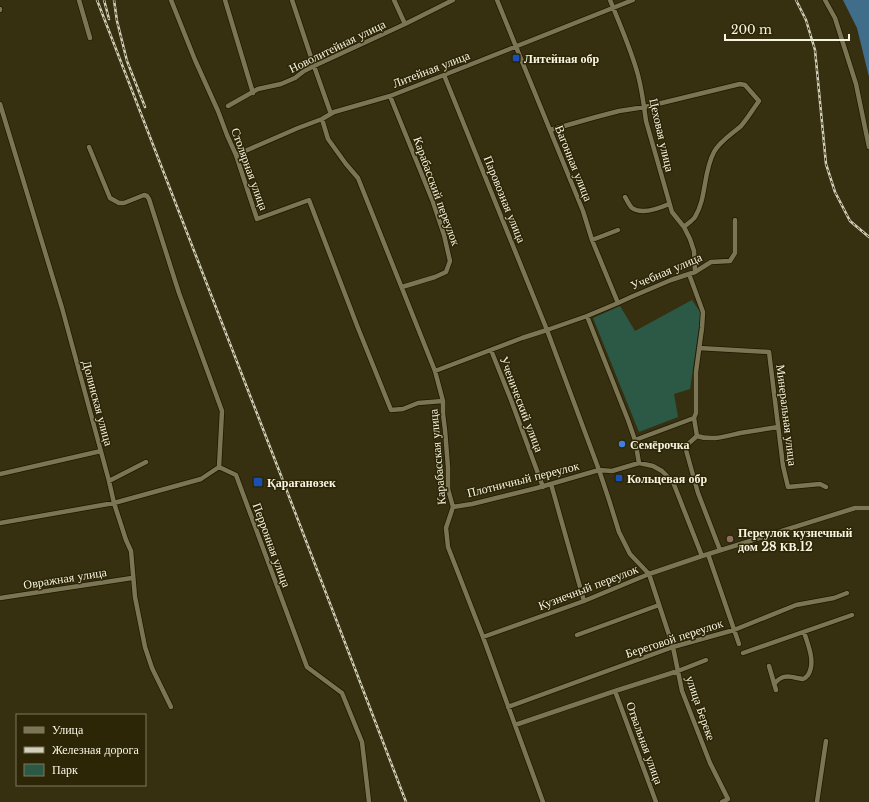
<svg xmlns="http://www.w3.org/2000/svg" width="869" height="802" font-family="'Libre Baskerville',serif">
<style>
.green{fill:#2c5945}
.water{fill:#406d8a}
.lines{fill:none;stroke-linecap:round;stroke-linejoin:round}
.minor-casing{stroke:#1d1800;stroke-width:6}
.minor{stroke:#7b7554;stroke-width:4.5}
.rail-casing{stroke:#d2cfba;stroke-width:2.5}
.rail{stroke:#2c2606;stroke-width:1;stroke-dasharray:3;stroke-linecap:butt}
.transit-dot{fill:#1a4fb4;stroke:#2c2606;stroke-width:1.5}
.shop-dot{fill:#3f7fe0;stroke:#2c2606;stroke-width:1.5}
.education-dot{fill:#8d6e63;stroke:#2c2606;stroke-width:1.5}
.labels{text-anchor:middle;dominant-baseline:central;stroke-width:3;stroke-linejoin:round;paint-order:stroke}
.street-label{font-size:12px;fill:#f7f4e2;stroke:#2c2606}
.poi-label{font-size:12px;font-weight:bold;fill:#f7f4e2;stroke:#2c2606;text-anchor:start}
</style>
<rect width="100%" height="100%" fill="#363010"/>
<path class="green" d="M692,300L701,313L690,389L674,394L678,417L639,432L593,318L620,306L635,331Z"/>
<path class="water" d="M843,0H869V77L857,28Z"/>
<g class="lines">
<g class="minor-casing">
<path id="minor" d="M79,0L90,38
M171,0L195,60L218,111L227,135L236,155L257,219L309,200L358,328L391,410L403,409L418,403L443,401
M225,0L253,93
M292,0L314,66L331,114
M394,0L405,24
M497,0L583,211L592,240L618,303L587,316L547,330L599,470L609,500L619,532L630,554L649,574L673,647L682,691L710,763L728,799L722,802
M610,0C620,25 631,49 638,75C642,90 644,106 646,121L672,212L684,227L690,239L694,251L695,272
M825,0L835,18L856,84L869,147
M0,9V10
M390,96L433,202L444,235L450,261L446,272L435,277L402,287
M0,104L62,308L109,481L114,503L126,540L131,551L135,597L145,647L152,668L171,707
M228,106L258,89L281,84L295,78L304,71L314,66L405,24L453,0
M322,119L328,139L346,164L358,178L435,371L443,401V414L445,430L448,467V489L453,507L446,528L448,547L483,637L543,802
M550,130L596,117L619,111L645,107L740,84L745,85L759,101C753,109 748,118 741,126C732,134 720,141 714,152C703,172 707,197 695,217C692,221 687,224 684,227
M89,147L110,198L119,203H124L144,195L147,196L149,199L179,293L222,411L219,467
M236,155L298,128L322,119L334,112L390,96L444,75L633,0
M625,197C627,200 629,205 632,208C642,215 660,208 669,204
M592,240L618,230
M689,274L703,312L702,328L696,372V413L694,418L697,436C712,441 726,436 740,433C753,431 766,429 778,427
M618,303L631,297L671,280L695,272L711,262L730,261L735,253V220
M587,316L628,420L635,440L639,463
M699,348L769,352L783,466L788,487L820,484L826,487
M491,350L511,400L543,487
M435,371L522,338L547,330L444,75
M697,436L688,444L686,450L698,493L720,550
M635,440L694,418
M219,467L236,475L307,667L342,693L362,742L369,802
M0,474L101,451
M109,481L146,462
M551,484L584,601
M453,507L472,504L537,488L599,470L612,471L639,463L653,466L662,471L673,482L702,556
M0,523L114,503L201,479L219,467
M708,554L739,644
M0,598L132,578
M577,635L659,605
M483,637L584,601L649,574L702,556L855,508H869
M743,653L852,615
M769,666L776,690
M774,684C781,676 786,675 797,678C798,678 802,679 803,679C805,679 806,677 808,675C816,662 808,645 804,632
M615,691L656,802
M508,707L673,647L734,630L796,605L834,598L847,593
M515,725L615,691L678,671L706,660
M817,802L826,741"/>
</g>
<use href="#minor" class="minor"/>
<g class="rail-casing">
<path id="rail" d="M97,0L280,473L406,802
M104,0L109,19
M114,0L117,21L127,61L145,107
M796,0L806,20L815,50L826,164L835,192L850,221L869,237"/>
</g>
<use href="#rail" class="rail"/>
</g>
<g class="transit-dot">
<rect x="512" y="54" width="8" height="8" rx="2"/>
<rect x="615" y="474" width="8" height="8" rx="2"/>
<rect x="253" y="477" width="10" height="10" rx="2"/>
</g>
<circle class="shop-dot" cx="622" cy="444" r="4"/>
<circle class="education-dot" cx="730" cy="539" r="4"/>
<g class="labels">
<g class="street-label">
<text transform="translate(337 46) rotate(-26)">Новолитейная улица</text>
<text transform="translate(431 69) rotate(-21)">Литейная улица</text>
<text transform="translate(662 135) rotate(77)">Цеховая улица</text>
<text transform="translate(574 163) rotate(68)">Вагонная улица</text>
<text transform="translate(250 169) rotate(70)">Столярная улица</text>
<text transform="translate(437 191) rotate(70)">Карабасский переулок</text>
<text transform="translate(505 199) rotate(68)">Паровозная улица</text>
<text transform="translate(666 271) rotate(-23)">Учебная улица</text>
<text transform="translate(98 403) rotate(75)">Долинская улица</text>
<text transform="translate(522 404) rotate(69)">Ученический улица</text>
<text transform="translate(787 415) rotate(83)">Минеральная улица</text>
<text transform="translate(437 457) rotate(-95)">Карабасская улица</text>
<text transform="translate(523 479) rotate(-14)">Плотничный переулок</text>
<text transform="translate(272 545) rotate(70)">Перронная улица</text>
<text transform="translate(65 578) rotate(-9)">Овражная улица</text>
<text transform="translate(588 587) rotate(-21)">Кузнечный переулок</text>
<text transform="translate(674 638) rotate(-18)">Береговой переулок</text>
<text transform="translate(701 708) rotate(71)">улица Береке</text>
<text transform="translate(645 743) rotate(70)">Отвальная улица</text>
</g>
<g class="poi-label">
<text x="524" y="58">Литейная обр</text>
<text x="630" y="444">Семёрочка</text>
<text x="627" y="478">Кольцевая обр</text>
<text x="267" y="482">Қарағанөзек</text>
<text x="738" y="532">Переулок кузнечный<tspan x="738" dy="14">дом 28 КВ.12</tspan></text>
</g>
</g>
<rect x="16" y="714" width="130" height="72" fill="#2c2606" stroke="#7d785e"/>
<rect x="24" y="727" width="20" height="6" fill="#7b7554" stroke="#7d785e"/>
<text x="52" y="734" font-size="12" fill="#f7f4e2">Улица</text>
<rect x="24" y="747" width="20" height="6" fill="#d2cfba" stroke="#7d785e"/>
<text x="52" y="754" font-size="12" fill="#f7f4e2">Железная дорога</text>
<rect x="24" y="764" width="20" height="12" fill="#2c5945" stroke="#7d785e"/>
<text x="52" y="774" font-size="12" fill="#f7f4e2">Парк</text>
<path d="M725 34v6h124v-6" fill="none" stroke="#f7f4e2" stroke-width="2"/>
<text x="731" y="34" font-size="12" fill="#f7f4e2" stroke="#2c2606" stroke-width="3" paint-order="stroke">200 m</text>
</svg>
